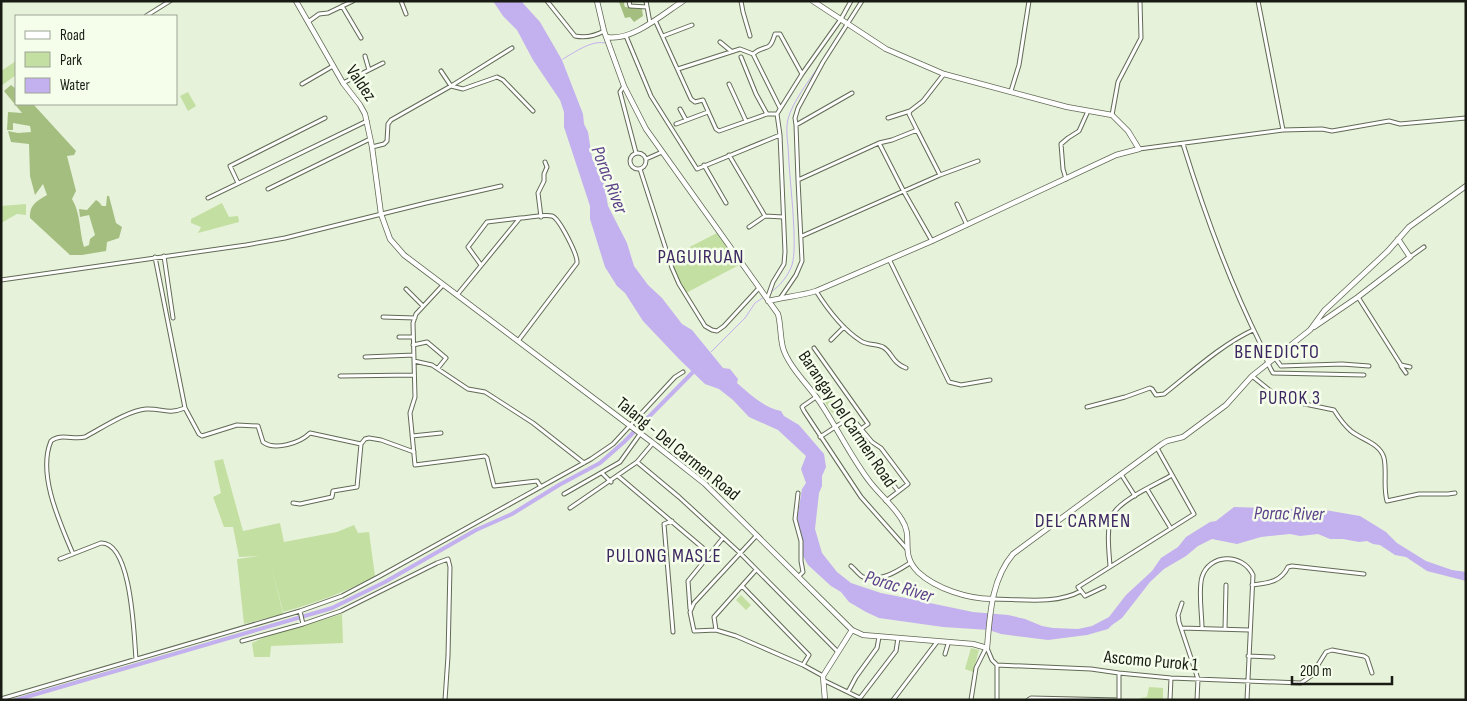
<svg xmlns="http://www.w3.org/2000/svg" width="1467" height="701" font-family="'Sofia Sans Condensed',sans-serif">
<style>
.green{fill:#c4dfa2}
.forest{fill:#a4be80}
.water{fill:#c3b0ee}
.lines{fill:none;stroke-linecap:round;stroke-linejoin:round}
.stream{stroke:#c3b0ee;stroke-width:1}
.canal{stroke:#c3b0ee;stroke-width:4}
.minor-casing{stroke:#616a55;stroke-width:5}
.tertiary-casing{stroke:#616a55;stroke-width:6}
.minor{stroke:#fff;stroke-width:3}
.tertiary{stroke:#fff;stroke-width:4.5}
.labels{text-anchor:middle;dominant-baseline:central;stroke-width:5;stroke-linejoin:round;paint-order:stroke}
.street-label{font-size:18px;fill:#181b13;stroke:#f5feeb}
.water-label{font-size:19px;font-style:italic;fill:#5d418b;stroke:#f5feeb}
.neighbourhood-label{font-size:19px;letter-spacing:1px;fill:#3d2761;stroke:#f5feeb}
.quarter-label{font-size:20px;letter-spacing:1px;fill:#3d2761;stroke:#f5feeb}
</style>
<rect width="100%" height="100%" fill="#e7f2da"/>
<path class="green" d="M16,61V75L1,86V71Z
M188,92L196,106L188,111L180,96Z
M222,203L229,217L238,216L239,222L198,233L201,227L191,223V219Z
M26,204V215L17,214L1,223V206Z
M717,233L739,265L686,293L680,283L670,257Z
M830,395L838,408L832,413L823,399Z
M223,459L243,531L280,523L284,542L337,532L354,525L358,533L369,532L375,576C346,592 316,603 283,612L271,564L283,614L244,624L237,559L259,556L239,557L233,527H224L213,497L221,493L214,461Z
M741,595L751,605L746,610L736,600Z
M342,614L343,643L271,646L270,657H254L252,643L265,637Z
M971,648L979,650L973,672L965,669Z
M1149,687L1163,688V700H1140V698L1147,697Z"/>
<path class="forest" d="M625,1L624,4L625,7L642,9L643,16L634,22L630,17L625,18L619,2Z
M11,85L16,89V104H33L76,151L74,155L67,156L76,191L72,199C81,214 79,231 84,247L89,245L90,239L95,235L89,215L80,217L79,209L87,210L96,200L99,202L102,206H106L107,196H109L116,223L122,227L119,238L107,242L106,251L82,255H70L30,218C29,205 37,201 47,195L43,184L35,195L30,176L29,144L11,142L8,131L18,133L31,132L30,126L13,123V130H7L8,112L22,113L4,91Z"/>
<path class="water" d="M493,1H521L540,22L562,60L583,114L584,124L588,132L592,158L603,177L608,206L627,243L634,266L648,285L662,298L682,324L692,330L723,368L730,369L738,379L737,383C750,394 764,408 781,411L784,416L799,425L824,454L826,467L822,476V486L819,493L815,529L822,553L837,572L851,583L881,593L901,597L973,612L1008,615L1025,619L1042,626L1053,628L1078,629L1092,626L1109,617L1126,595L1152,571L1161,558L1178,547L1186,537L1210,522L1216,521L1234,507L1325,510L1360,516L1386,532L1397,543L1426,561L1452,570L1466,572V581L1427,571L1406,557L1395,555L1380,545L1373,544L1367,541L1359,542L1343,539H1330L1318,534L1300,536L1290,534L1261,537L1237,544L1212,539L1198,546L1186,556L1164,569L1150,582L1122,618L1112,625L1108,629L1087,635L1048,640L1001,634L989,630L943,627L879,618L866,612L849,602L841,592L831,586L808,565L803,556L802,539L797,519L802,489L806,483L801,469L806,456L778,430L749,417L733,400L719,389L705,384L679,359L643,321L625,293L617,286L605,267L590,219V206L564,127V112L560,100L533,60L517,30L503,16Z"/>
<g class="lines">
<path class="stream" d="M563,59C573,53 592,40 604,43L606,42
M771,292C780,286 788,276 792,265C795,254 794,242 794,231C793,202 789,174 788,146C787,138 786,127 788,119C792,103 810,79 819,66
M711,352L745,318L755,303L764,297"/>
<path class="canal" d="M16,700L332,608L385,582L476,530L512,514L559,485L600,463L624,442L696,369"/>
<g class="minor-casing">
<path id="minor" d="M401,1L406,14
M547,1L575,36C585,38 595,36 604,31
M629,1L630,6L647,7
M646,1L650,23
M741,1L743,12L750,36
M1258,1L1283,130
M342,6L361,38
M146,16L170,1
M655,20L691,99L695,102L703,100L716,129L719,131L767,114H777
M308,22L319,14L328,13L353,1
M626,36L651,96L697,169L780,135
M663,36L692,25
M720,42L731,51
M753,54C766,43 769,54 775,34H780L802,74
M365,56L369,70
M741,57L756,94L767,114
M678,69L740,49L753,54L780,108
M441,71L451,86L463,89L497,77L503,80L533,111
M343,83L383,63
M302,84L333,66
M729,84L746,121
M624,86L620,92L636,153
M1011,91L1019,65L1029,1
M852,93L796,125L795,118L798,108L823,62L862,1
M680,109L686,120
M1112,115L1118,82L1141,38L1140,1
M888,118L910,111
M676,124L708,112
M796,125L798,180
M917,130L940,175
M879,143L904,192L932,241
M1183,144C1204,212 1229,281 1261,345C1265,354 1267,364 1273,373L1364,375
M372,147L384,144L387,141L388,124L391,120L451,86L512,48
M1139,149L1283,130L1322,129L1332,131L1389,121L1400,124L1466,118
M630 161a8 8 0 1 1 16 0a8 8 0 1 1-16 0Z
M729,155L765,216L749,227
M646,159L662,152
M704,165L726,203
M640,169L672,268L679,284L705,326L712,330L717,331L724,326L759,288
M1066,179L1063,169L1061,144L1068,138L1079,131L1088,111
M238,183L230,166L325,118
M268,189L370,139
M208,198L367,121
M957,204L967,225
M765,216L783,217
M541,217L538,193L544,181V174L547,167L545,162
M802,236L940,175L978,161
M164,256L173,318
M155,257L185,408L199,434L202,436L237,425L258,426L263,442C275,451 300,443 310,433L361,444L357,487L333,491L332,497L300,504L293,503
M1410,257L1424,247
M889,259L949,382L961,385L990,380
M481,265L468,247L487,222L520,218
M1,280L246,245L285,238L426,203L501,186
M443,285L416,314L413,323L415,397L410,413L415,465L485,456L487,458L494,486L537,481L541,487
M406,289L423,306
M816,291C828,310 842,329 861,341C867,345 876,344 883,347C892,352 892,363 906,368
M457,295L520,218C529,218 543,214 552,216C559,218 578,255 577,263L518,341
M781,297L796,275L802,261L798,180L879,143L892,140L917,130L909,114L910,111L923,101L944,74
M1358,297L1401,365L1410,367
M767,299L773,282L784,264L785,252L780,135L777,114L802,74L841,19L851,1
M383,317L415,318
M399,337H412
M831,340L844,327
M413,345L427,342L446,358L438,368
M814,348L868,424L861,429
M365,357L414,355
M1275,358L1281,366L1342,364L1369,366
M414,361L432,365L468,389L485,392L533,423L584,463
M1401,366L1406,373
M340,376L414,375
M1252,376L1273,393L1300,403L1334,410C1339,418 1344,425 1351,431C1362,440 1380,443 1384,458C1387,472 1383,487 1387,501L1419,494H1448L1455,493
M816,397L803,406L802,407L804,411L861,497L907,549
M1087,407L1125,397L1150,388L1152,389L1156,395L1164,394C1192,372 1221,345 1253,330
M849,418L857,424L872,442L881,448L908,484L886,501
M849,419L881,469L898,491
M412,436L441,433
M820,437L849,418
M361,444L365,439L369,438L381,440L414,452
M637,462L679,497L740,553L838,652
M602,473L611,482
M1121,474L1135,496
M618,476L710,554
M1147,489L1170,527
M798,493L795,519L801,541V561L803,572L799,576
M564,494L620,462L640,434
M570,508L637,462L653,443
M672,521L664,524L673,632
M757,535L694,603L690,612L694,631L716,630L736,636L803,665L823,676
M73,554C60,523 37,474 51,441C60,433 74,440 85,437C100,429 129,410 146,409C162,408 167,415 185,408
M60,559L101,543C132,542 134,637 136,659
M851,566C855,569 859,575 863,577C881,582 896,572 910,563
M1110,566C1109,552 1106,528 1112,516C1119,500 1157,484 1172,475
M1252,585C1268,583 1281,582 1288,567L1292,566L1364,574
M742,586L809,655L803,665
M1104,587L1085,596L1078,587L1194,514L1157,448
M992,599C1021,599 1055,605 1081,591
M1182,603L1178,615L1179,622L1198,679L1197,700
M690,609L688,581L723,538
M300,611L303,624
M1181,628L1249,630
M1202,628C1202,614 1198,590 1202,577C1209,554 1242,552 1253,575L1247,700
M1225,629L1226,585
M716,630L714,617L756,570
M242,641L303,624L341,611L437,563L448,559L450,567L448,656L445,700
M987,648L992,660L997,665
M945,654L948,644
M1248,656L1273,657
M997,665L1091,669L1119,673L1171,678L1301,683L1311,676L1326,652L1332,650L1364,656L1367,658L1372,673
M1119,673V700
M825,681L860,698L896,651L898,638
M848,692L856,677L877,648L879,637
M1,699L300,611L342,596L380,576L591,459L613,444L675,377L683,372
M893,700L937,642
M971,700L976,668L986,648
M997,700V665
M1028,700L1031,698L1119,700
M1170,700L1171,678"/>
</g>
<g class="tertiary-casing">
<path id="tertiary" d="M296,1L343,83L360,105L365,114L372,147L381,214L390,239L404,255L653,443L705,484L852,630L863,635L973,644L987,648C990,615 991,580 1013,554L1162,444L1167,441L1183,437L1226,405L1252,376L1310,330L1324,311L1388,251L1409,227L1466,186
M597,1L604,31L624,86L646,129L778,314C781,325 780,337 783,348C788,365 807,384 817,398C836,425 850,456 870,482C880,495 894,506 902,520C914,538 899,553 918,572C936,589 969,599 992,599
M607,37C631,42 663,14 683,1
M768,301C784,297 800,296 816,291L932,241L1116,155L1139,149L1128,131L1112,115L1067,107L944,74L886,49L813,1
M1314,327L1358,297L1410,257L1398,239
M825,700L823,676L852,630"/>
</g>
<use href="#minor" class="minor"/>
<use href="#tertiary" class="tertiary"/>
</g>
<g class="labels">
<g class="street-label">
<text transform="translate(361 83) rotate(56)">Valdez</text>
<text transform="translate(847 419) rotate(56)">Barangay Del Carmen Road</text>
<text transform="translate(678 449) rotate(39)">Talang - Del Carmen Road</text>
<text transform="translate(1151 661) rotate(5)">Ascomo Purok 1</text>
</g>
<g class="water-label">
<text transform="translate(609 180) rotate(69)">Porac River</text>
<text transform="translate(1289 514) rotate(1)">Porac River</text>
<text transform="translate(899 587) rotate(17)">Porac River</text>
</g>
<g class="neighbourhood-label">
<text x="1290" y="398">PUROK 3</text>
</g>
<g class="quarter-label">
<text x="701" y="257">PAGUIRUAN</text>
<text x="1277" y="352">BENEDICTO</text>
<text x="1083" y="521">DEL CARMEN</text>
<text x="664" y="556">PULONG MASLE</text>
</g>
</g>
<rect width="1467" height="701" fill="none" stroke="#181b13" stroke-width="5"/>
<rect x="15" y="15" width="162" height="90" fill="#f5feeb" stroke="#9da395"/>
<rect x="25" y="31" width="25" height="8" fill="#ffffff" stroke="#9da395"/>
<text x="60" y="40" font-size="15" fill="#181b13">Road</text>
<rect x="25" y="52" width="25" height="15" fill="#c4dfa2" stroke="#9da395"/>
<text x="60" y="65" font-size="15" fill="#181b13">Park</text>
<rect x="25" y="78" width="25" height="15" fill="#c3b0ee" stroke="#9da395"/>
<text x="60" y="90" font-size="15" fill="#181b13">Water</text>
<path d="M1292 676v8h100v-8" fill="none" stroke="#181b13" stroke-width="2.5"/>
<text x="1300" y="676" font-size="15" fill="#181b13" stroke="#f5feeb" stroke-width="4" paint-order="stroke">200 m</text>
</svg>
